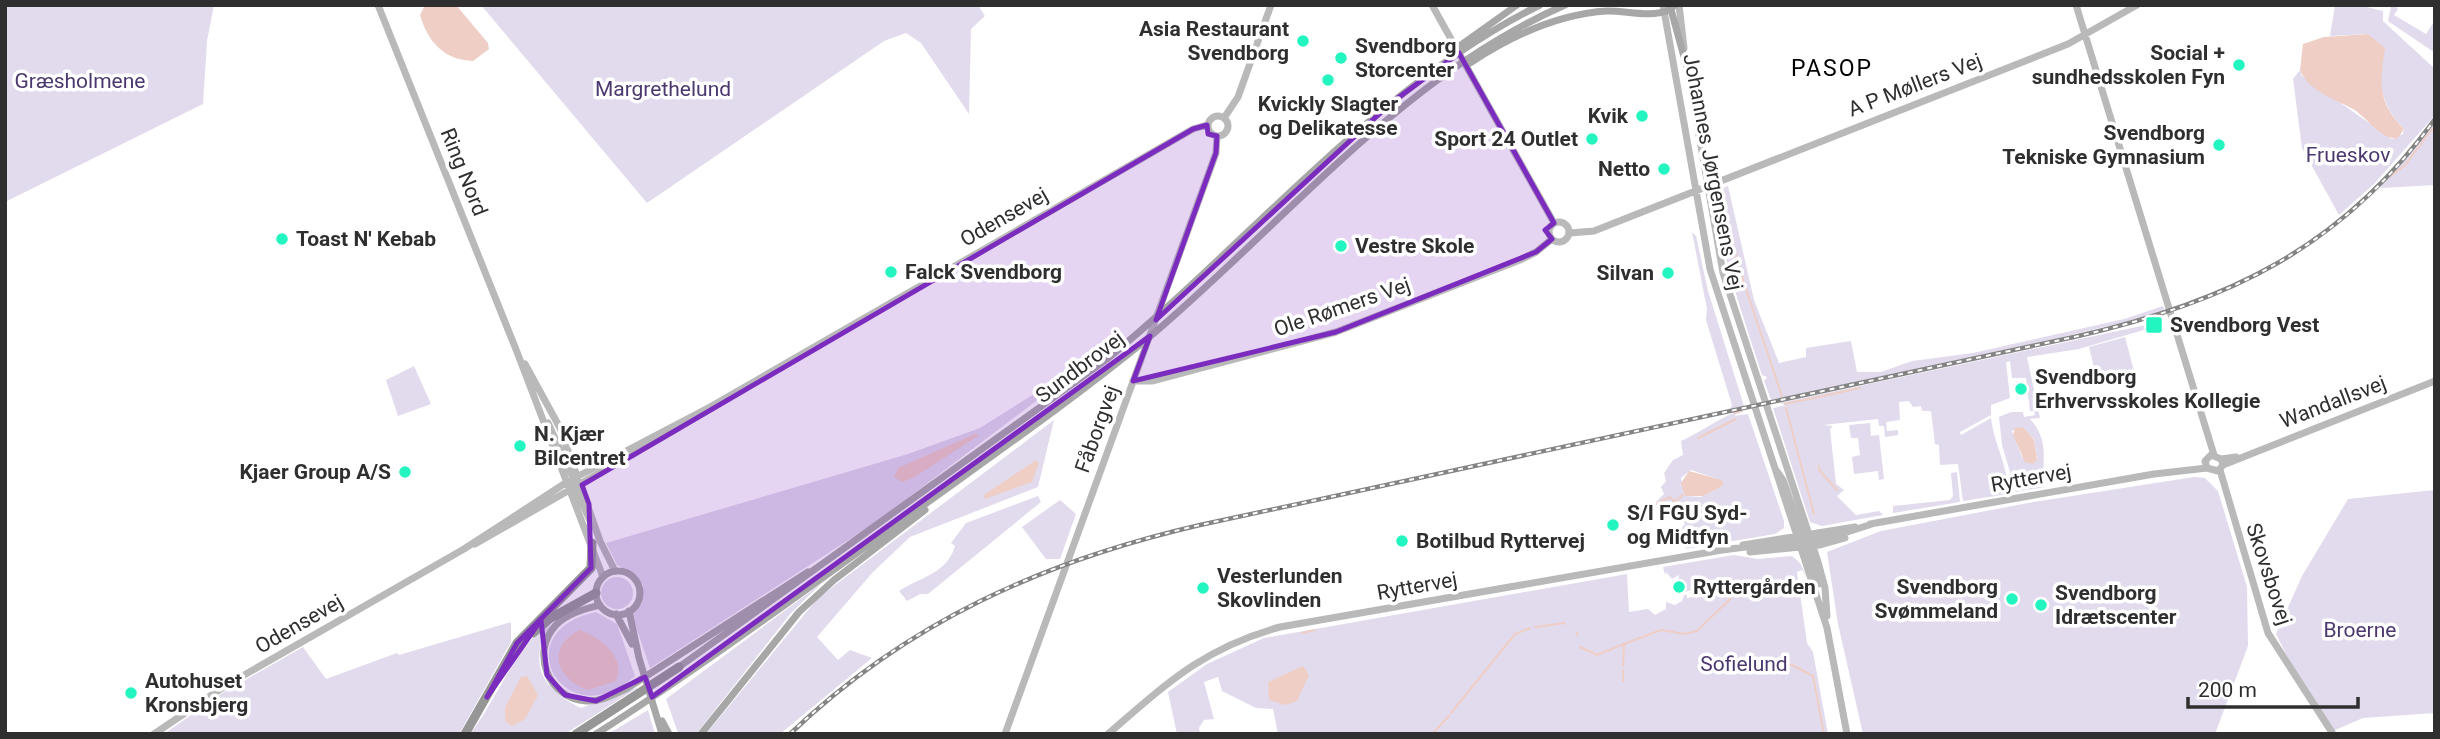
<svg xmlns="http://www.w3.org/2000/svg" width="2440" height="739" font-family="Roboto,sans-serif">
<style>
.green{fill:#e1dbed;fill-rule:evenodd}
.water{fill:#efcec6}
.lines{fill:none;stroke-linecap:round;stroke-linejoin:round}
.stream{stroke:#efcec6;stroke-width:2}
.secondary{stroke:#b9b9b9;stroke-width:7}
.primary{stroke:#a7a7a7;stroke-width:7}
.highway{stroke:#969696;stroke-width:9}
.rail-casing{stroke:#848484;stroke-width:4.5}
.rail{stroke:#fff;stroke-width:2;stroke-dasharray:5;stroke-linecap:butt}
.marked{fill:#7b2cbf;fill-opacity:0.2;stroke:#7b2cbf;stroke-width:5;stroke-linejoin:round}
.poi-dot{fill:#22f5c0;stroke:#fff;stroke-width:2.5}
.labels{text-anchor:middle;dominant-baseline:central;stroke-width:7;stroke-linejoin:round;paint-order:stroke}
.poi-label{font-size:21px;font-weight:bold;fill:#2f2f2f;stroke:#fff;text-anchor:start}
.park-label{font-size:21px;fill:#4b386f;stroke:#fff}
.street-label{font-size:21px;fill:#2f2f2f;stroke:#fff}
.neighbourhood-label{font-size:23px;letter-spacing:2px;fill:#000;stroke:#fff}
</style>
<rect width="100%" height="100%" fill="#fff"/>
<path class="green" d="M5,5H214L207,41L203,104L5,202Z
M481,5H978L985,16L971,29L969,114L921,43L906,33L884,41L647,203Z
M2335,5H2358L2383,11V21L2435,69V115L2374,184L2339,215L2302,148L2293,79L2300,70L2302,76L2392,139L2403,134L2404,129C2382,107 2376,81 2384,52L2368,34L2330,36Z
M2394,5L2398,9L2394,15L2426,34L2435,20V53L2388,21L2391,7Z
M2435,122V185L2382,188L2380,186Z
M1728,186L1754,300L1779,363L1806,357V348L1851,341L1857,372H1881L1912,361L1973,353L2124,319L2163,306L2165,312L2046,341L1771,400L1764,381L1767,377L1762,375C1753,346 1709,220 1716,196C1717,190 1723,188 1728,186Z
M1692,232L1696,236L1708,291L1744,406L1730,409L1732,405L1706,320L1707,309Z
M2146,325L2147,329L2079,349L2027,357L2040,418L2030,419C2051,442 2041,462 2044,487L2016,492L2002,445L1999,417L2011,412H2023L2024,417L2035,415L2034,411H2030L2026,378H2012L2010,361L2006,362L2010,398L1991,405V415L1960,432L1961,435L1991,418C1994,444 2009,468 2008,494L1963,501L1958,464L1940,465L1939,445L1935,444L1931,411H1922L1921,406L1913,407L1909,401L1899,402L1900,420L1886,422L1887,431L1898,430V435L1885,437L1884,426H1879L1878,419L1823,425L1833,426L1830,429L1836,484L1844,490L1837,496L1856,515L1879,511L1883,515L1822,526L1810,522L1774,411L1773,408L1786,405L1780,403ZM2023,427L2034,440L2037,460L2022,457L2012,431Z
M2125,337L2134,371L2097,380L2089,347Z
M414,366L431,404L398,416L386,380Z
M1060,383L873,524L650,668L632,615L642,603L643,585L637,576L617,565L606,543L908,454L980,428L1042,389Z
M1742,410L1734,416L1748,414L1784,521V528L1775,534L1686,549L1682,527L1685,524L1677,515L1668,518L1665,507L1656,502L1664,494L1661,487L1666,481L1664,473L1673,460L1683,455L1681,441C1702,432 1723,415 1742,410ZM1691,470L1721,480L1723,486L1701,497L1685,496L1681,478Z
M1054,420L1038,487L910,537L873,572L817,637L838,660L850,650L872,658L780,734H706L818,598Z
M1870,423L1871,436L1879,435L1884,479L1879,480L1878,471L1854,474L1852,457L1860,455L1858,438H1851L1849,425Z
M1957,472L1960,502L1893,513V506L1950,500L1953,496L1951,473Z
M2194,477L2205,478L2218,491L2247,587L2248,646L2215,734H1863L1838,624L1827,552L1881,531L2028,503Z
M2435,490V713L2363,718L2333,731L2296,674L2276,634L2302,576L2348,499Z
M1038,496L1041,502L928,594H920L907,601L899,591C920,577 947,574 955,546L951,543L966,523Z
M1060,500L1076,514L1060,559H1046L1022,527Z
M1734,555L1758,559L1792,556L1800,563L1808,580L1802,570L1797,572L1807,643L1813,652L1828,734H1278L1273,709L1256,708L1222,691L1218,677L1204,682L1214,719L1204,720L1199,728L1200,734H1177L1168,692L1207,664L1264,638L1627,574L1629,612L1648,609L1655,615L1666,609V602L1675,605L1682,601L1684,595H1687V598L1693,597L1692,590L1680,593L1684,590L1682,586L1678,587L1679,575L1672,579L1666,572L1665,575L1663,567Z
M601 593a16 16 0 1 1 32 0a16 16 0 1 1-32 0Z
M822,583L791,613L696,734L678,733L666,699Z
M596,612L617,624L635,676C566,739 502,632 596,612Z
M555,618C526,658 538,688 581,708L639,687L565,734H470C500,695 514,647 555,618Z
M511,622V642L459,734H164L224,692L303,647L326,679L397,653L399,655Z
M648,710L655,734H608Z"/>
<path class="water" d="M425,5H456L488,43L489,49L473,61C444,60 428,42 420,15Z
M2368,34L2385,48C2380,84 2377,101 2404,129L2398,138C2380,140 2368,118 2353,109C2335,99 2308,91 2300,70L2303,44L2324,37Z
M2023,427L2034,440L2037,460L2033,464L2025,462L2013,435L2015,428Z
M977,433L978,436L913,478L902,482L894,477L898,468Z
M1036,460L1039,463L1032,482L985,499L984,495Z
M1689,471L1722,480L1723,486L1703,496H1685L1681,483Z
M579,630C599,636 627,657 616,681L588,690C556,679 546,648 579,630Z
M1303,666L1309,675L1297,701L1285,705L1269,700L1268,682Z
M527,676L538,695L525,719L512,726L505,721V708L521,677Z"/>
<g class="lines">
<path class="stream" d="M2391,176L2405,165L2435,125
M1722,200L1739,268L1782,396
M1785,404L1860,388
M1786,408L1814,514
M1734,413L1742,411
M1698,438L1736,419
M1819,466L1820,471L1837,490
M1650,507L1670,497L1675,502L1683,495
M1535,627L1565,623
M1302,633L1315,630
M1577,633L1578,635
M1580,647L1597,655L1624,644
M1740,660L1769,663
M1772,663L1792,665L1813,676L1824,734
M1623,666L1624,644L1661,630L1685,634L1697,631L1731,598
M1623,681V670
M1451,713L1515,634L1530,628
M1432,734L1449,716"/>
<path class="secondary" d="M378,5L517,352L603,577
M1432,5L1554,223
M1663,5L1710,269L1827,628L1847,734
M1679,5L1684,48
M2076,5L2214,455
M1686,60L1723,273L1818,562L1825,588L1827,616
M1208 126a10 10 0 1 1 20 0a10 10 0 1 1-20 0Z
M1224,118L1238,97L1271,5
M1549 232a10 10 0 1 1 20 0a10 10 0 1 1-20 0Z
M1570,233L1594,231L2068,44L2137,5
M525,364L560,428L600,541L615,571
M1133,381H1152L1336,332L1520,260L1536,252L1552,239
M548,423L575,482
M2221,459L2223,465L2218,471L2207,468L2205,461L2211,455L2221,459L2236,457
M2223,465L2435,381
M1776,470L1783,480L1803,537
M2220,470L2268,633L2333,734
M574,485L592,525
M1870,524L2154,474L2207,468
M475,544L678,428
M1743,545L1855,527
M1806,545L1819,584
M1750,552L1820,545L1845,538
M154,734L225,686L464,549L567,482L710,407L1193,129L1207,125
M1005,734L1216,153L1217,136
M1108,734C1166,684 1203,648 1280,627L1722,550L1835,536L1872,524"/>
<path class="primary" d="M1670,6L1686,64
M1458,47L1517,5
M1470,63C1511,36 1557,14 1607,11C1626,10 1661,21 1675,5
M596 593a22 22 0 1 1 44 0a22 22 0 1 1-44 0Z
M600,605C585,609 567,613 556,625C530,652 548,699 586,701C600,702 613,695 626,689L808,572
M629,611L639,658L662,734
M616,614L632,644
M679,667L1107,359C1249,243 1376,86 1540,5
M662,721L669,734
M596,734C697,670 794,598 892,528C977,466 1065,406 1147,339C1283,225 1400,77 1565,5
M701,734L799,612L834,580L925,510"/>
<path class="highway" d="M533,633L549,619L596,593
M465,734L517,643L591,568L592,543
M576,734L679,667"/>
<g class="rail-casing">
<path id="rail" d="M790,734C907,622 1044,561 1200,525L2074,337C2225,303 2341,249 2435,119"/>
</g>
<use href="#rail" class="rail"/>
</g>
<path class="marked" d="M1459,53L1554,223L1545,230L1552,239L1536,252L1336,332L1133,381L1150,336L652,697L645,677L596,701L565,695L547,675L541,620L487,697L517,643L591,568L589,504L582,485L1193,129L1207,125L1208,134L1217,136L1216,153L1156,320L1391,103Z"/>
<g class="poi-dot">
<circle cx="1303" cy="41" r="7"/>
<circle cx="1341" cy="58" r="7"/>
<circle cx="2239" cy="65" r="7"/>
<circle cx="1328" cy="80" r="7"/>
<circle cx="1642" cy="116" r="7"/>
<circle cx="1592" cy="139" r="7"/>
<circle cx="2219" cy="145" r="7"/>
<circle cx="1664" cy="169" r="7"/>
<circle cx="282" cy="239" r="7"/>
<circle cx="1341" cy="246" r="7"/>
<circle cx="891" cy="272" r="7"/>
<circle cx="1668" cy="273" r="7"/>
<rect x="2145" y="316" width="18" height="18" rx="3.5"/>
<circle cx="2021" cy="389" r="7"/>
<circle cx="520" cy="446" r="7"/>
<circle cx="405" cy="472" r="7"/>
<circle cx="1613" cy="525" r="7"/>
<circle cx="1402" cy="541" r="7"/>
<circle cx="1679" cy="587" r="7"/>
<circle cx="1203" cy="588" r="7"/>
<circle cx="2012" cy="599" r="7"/>
<circle cx="2041" cy="605" r="7"/>
<circle cx="131" cy="693" r="7"/>
</g>
<g class="labels">
<g class="poi-label">
<text x="1289" y="29" text-anchor="end">Asia Restaurant<tspan x="1289" dy="24">Svendborg</tspan></text>
<text x="1355" y="46">Svendborg<tspan x="1355" dy="24">Storcenter</tspan></text>
<text x="2225" y="53" text-anchor="end">Social +<tspan x="2225" dy="24">sundhedsskolen Fyn</tspan></text>
<text x="1328" y="104" text-anchor="middle">Kvickly Slagter<tspan x="1328" dy="24">og Delikatesse</tspan></text>
<text x="1628" y="116" text-anchor="end">Kvik</text>
<text x="2205" y="133" text-anchor="end">Svendborg<tspan x="2205" dy="24">Tekniske Gymnasium</tspan></text>
<text x="1578" y="139" text-anchor="end">Sport 24 Outlet</text>
<text x="1650" y="169" text-anchor="end">Netto</text>
<text x="296" y="239">Toast N' Kebab</text>
<text x="1355" y="246">Vestre Skole</text>
<text x="905" y="272">Falck Svendborg</text>
<text x="1654" y="273" text-anchor="end">Silvan</text>
<text x="2170" y="325">Svendborg Vest</text>
<text x="2035" y="377">Svendborg<tspan x="2035" dy="24">Erhvervsskoles Kollegie</tspan></text>
<text x="534" y="434">N. Kjær<tspan x="534" dy="24">Bilcentret</tspan></text>
<text x="391" y="472" text-anchor="end">Kjaer Group A/S</text>
<text x="1627" y="513">S/I FGU Syd-<tspan x="1627" dy="24">og Midtfyn</tspan></text>
<text x="1416" y="541">Botilbud Ryttervej</text>
<text x="1217" y="576">Vesterlunden<tspan x="1217" dy="24">Skovlinden</tspan></text>
<text x="1693" y="587">Ryttergården</text>
<text x="1998" y="587" text-anchor="end">Svendborg<tspan x="1998" dy="24">Svømmeland</tspan></text>
<text x="2055" y="593">Svendborg<tspan x="2055" dy="24">Idrætscenter</tspan></text>
<text x="145" y="681">Autohuset<tspan x="145" dy="24">Kronsbjerg</tspan></text>
</g>
<g class="park-label">
<text x="80" y="81">Græsholmene</text>
<text x="663" y="89">Margrethelund</text>
<text x="2348" y="155">Frueskov</text>
<text x="2360" y="630">Broerne</text>
<text x="1744" y="664">Sofielund</text>
</g>
<g class="street-label">
<text transform="translate(1915 85) rotate(-21)">A P Møllers Vej</text>
<text transform="translate(464 172) rotate(68)">Ring Nord</text>
<text transform="translate(1713 172) rotate(79)">Johannes Jørgensens Vej</text>
<text transform="translate(1004 217) rotate(-30)">Odensevej</text>
<text transform="translate(1342 307) rotate(-19)">Ole Rømers Vej</text>
<text transform="translate(1080 367) rotate(-37)">Sundbrovej</text>
<text transform="translate(2333 402) rotate(-21)">Wandallsvej</text>
<text transform="translate(1097 429) rotate(-70)">Fåborgvej</text>
<text transform="translate(2031 478) rotate(-10)">Ryttervej</text>
<text transform="translate(2269 574) rotate(72)">Skovsbovej</text>
<text transform="translate(1417 586) rotate(-10)">Ryttervej</text>
<text transform="translate(299 624) rotate(-30)">Odensevej</text>
</g>
<g class="neighbourhood-label">
<text x="1832" y="68">PASOP</text>
</g>
</g>
<rect width="2440" height="739" fill="none" stroke="#2f2f2f" stroke-width="14"/>
<path d="M2188 697v10h170v-10" fill="none" stroke="#2f2f2f" stroke-width="3.5"/>
<text x="2198" y="697" font-size="21" fill="#2f2f2f" stroke="#ffffff" stroke-width="5" paint-order="stroke">200 m</text>
</svg>
